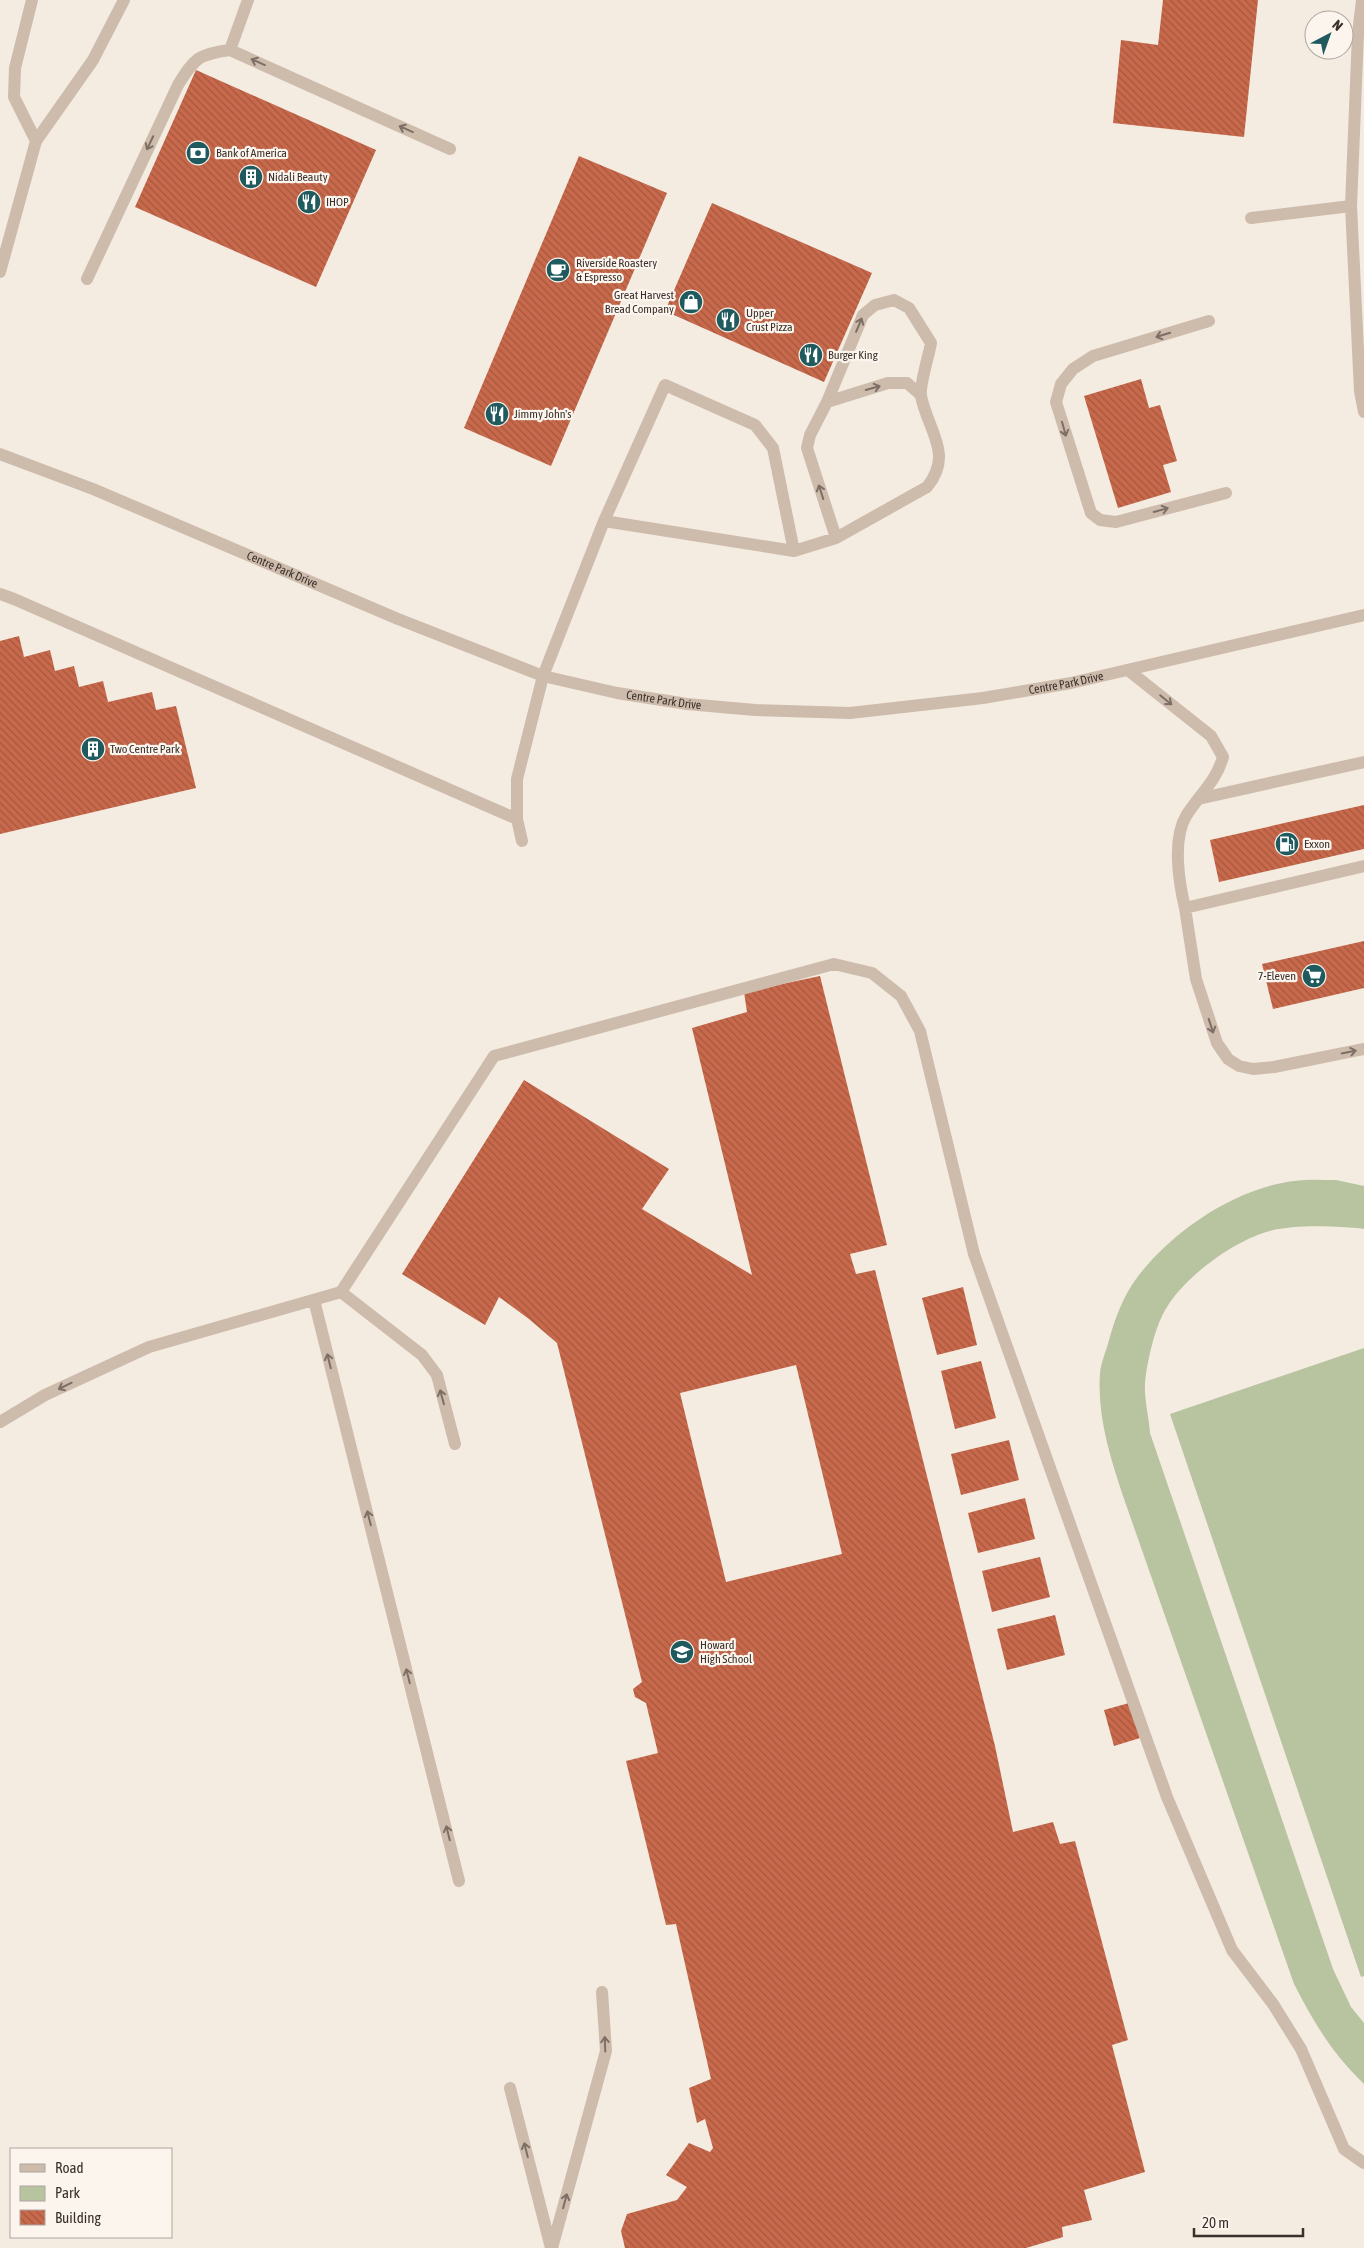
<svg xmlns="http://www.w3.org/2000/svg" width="1364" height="2248" font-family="'Asap Condensed',sans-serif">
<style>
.green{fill:#b8c4a0}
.building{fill:url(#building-back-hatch);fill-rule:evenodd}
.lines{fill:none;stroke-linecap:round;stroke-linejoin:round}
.service{stroke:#cdbbac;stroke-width:12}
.minor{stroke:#cdbbac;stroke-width:12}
.tertiary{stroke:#cdbbac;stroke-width:12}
.oneway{stroke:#7d6f65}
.labels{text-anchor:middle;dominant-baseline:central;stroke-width:4.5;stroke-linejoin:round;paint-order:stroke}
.poi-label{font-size:12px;fill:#3b302b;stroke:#fbf5ee;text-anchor:start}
.street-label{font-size:12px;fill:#3b302b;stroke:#fbf5ee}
</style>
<defs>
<pattern id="building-back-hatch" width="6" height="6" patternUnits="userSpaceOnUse" patternTransform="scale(1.25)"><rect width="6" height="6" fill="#c8694b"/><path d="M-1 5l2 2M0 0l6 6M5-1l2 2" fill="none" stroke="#a4573f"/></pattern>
</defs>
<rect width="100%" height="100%" fill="#f4ebe1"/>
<path class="green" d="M1336,1180L1364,1186V1229C1337,1226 1292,1224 1266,1232C1231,1243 1186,1276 1167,1307C1155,1325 1147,1362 1145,1383C1144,1399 1149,1417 1150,1433L1333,1969L1351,2007L1364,2023V2084C1332,2053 1314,2023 1294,1984L1123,1496C1110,1456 1097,1416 1100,1373C1101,1364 1105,1353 1108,1344C1114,1321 1123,1295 1139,1275C1174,1230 1236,1188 1294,1181C1308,1179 1322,1180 1336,1180Z
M1364,1348V1976L1361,1977L1170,1414Z"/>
<path class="building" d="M1163,0H1258L1244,137L1113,123L1121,40L1158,45Z
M196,70L376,150L316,287L135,207Z
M579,156L667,193L551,466L464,428Z
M712,203L872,273L824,382L665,311Z
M1141,379L1149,408L1160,405L1177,461L1163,465L1171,492L1118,508L1084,396Z
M19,636L24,657L50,650L55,671L74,666L79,687L103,681L108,702L152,692L156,710L176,706L196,788L0,834V641Z
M1364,805V849L1219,882L1210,840Z
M1364,941V988L1273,1009L1262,964Z
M820,976L887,1245L850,1254L856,1274L875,1270L995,1746L1013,1832L1053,1822L1060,1844L1075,1841L1128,2040L1112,2045L1145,2172L1084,2190L1092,2220L1062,2227L1063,2237L1026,2248H625L621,2231L627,2214L677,2200L687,2187L666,2175L689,2143L710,2152L713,2148L705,2119L697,2123L689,2088L711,2079L676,1924L666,1925L626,1761L658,1753L646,1703L635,1697L633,1689L642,1682L557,1343L529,1319L499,1297L485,1325L402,1274L524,1080L669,1169L642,1209L752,1275L692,1028L747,1012L744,992ZM796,1365L842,1554L726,1582L680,1393Z
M963,1287L977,1345L937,1355L922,1298Z
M981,1361L996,1418L955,1429L941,1371Z
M1009,1440L1019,1480L961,1495L951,1454Z
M1025,1498L1035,1539L978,1553L968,1513Z
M1040,1557L1050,1597L992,1612L982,1571Z
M1055,1615L1065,1655L1007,1670L997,1629Z
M1129,1703L1140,1738L1114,1746L1104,1710Z"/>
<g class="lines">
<path class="service" d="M32,0L15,68L14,97L36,141
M230,50L248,0
M1251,218L1351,206
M0,272L36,141L93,60L124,0
M87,279L178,85C194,59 198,54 230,50L450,149
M1209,321L1093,356L1073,369L1061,384L1056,402L1091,513L1100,520L1116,522L1226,493
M827,402L888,383H907L921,395
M604,521L794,551L836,538L927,487C954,454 928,431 921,396C919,387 929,355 931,343L909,308L894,300L875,305L863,315L827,402L810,435L807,448L836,538
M0,594L14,599L517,819
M1128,670L1211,736L1223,757C1216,782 1199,795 1186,816C1172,840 1179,883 1185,908L1364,866
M1198,799L1364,762
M522,841L517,819V779L543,676L604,521L665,385L755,425L773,448L794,551
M1185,908L1196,979L1217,1043L1228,1059L1239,1066L1253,1069L1274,1067L1364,1049
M341,1292L422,1355L437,1375L455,1444
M314,1300L459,1881
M0,1422L45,1395L149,1347L341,1292L494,1056L834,964L872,973L901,996L920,1031L974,1254L1167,1797L1232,1950L1273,2004L1301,2049L1344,2149L1364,2163
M510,2088L551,2248
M552,2248L606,2051L602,1992"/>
<path class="minor" d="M1362,0L1358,34L1351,206L1360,391L1364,412"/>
<path class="tertiary" id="s1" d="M0,454L93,489L398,619L543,676L617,693L687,704L755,710L850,713L983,698L1071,683L1364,615"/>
</g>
<defs><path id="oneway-shaft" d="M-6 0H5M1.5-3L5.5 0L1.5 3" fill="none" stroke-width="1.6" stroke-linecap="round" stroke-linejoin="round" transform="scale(1.25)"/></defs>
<g class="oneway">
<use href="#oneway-shaft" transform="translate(258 62) rotate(-156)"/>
<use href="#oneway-shaft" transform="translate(406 129) rotate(-156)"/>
<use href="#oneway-shaft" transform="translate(150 143) rotate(115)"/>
<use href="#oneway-shaft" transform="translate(859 325) rotate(-67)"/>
<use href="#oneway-shaft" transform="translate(1163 335) rotate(163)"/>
<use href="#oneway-shaft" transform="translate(873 388) rotate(-16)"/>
<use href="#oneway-shaft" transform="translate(1064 429) rotate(74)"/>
<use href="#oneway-shaft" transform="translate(821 492) rotate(-108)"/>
<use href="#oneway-shaft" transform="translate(1161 510) rotate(-15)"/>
<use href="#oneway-shaft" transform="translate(1166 700) rotate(39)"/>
<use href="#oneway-shaft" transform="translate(1211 1026) rotate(72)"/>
<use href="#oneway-shaft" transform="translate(1349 1052) rotate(-11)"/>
<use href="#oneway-shaft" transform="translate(329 1361) rotate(-104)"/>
<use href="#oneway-shaft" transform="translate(65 1386) rotate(154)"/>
<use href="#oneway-shaft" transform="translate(442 1397) rotate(-105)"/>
<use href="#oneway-shaft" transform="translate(369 1518) rotate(-104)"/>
<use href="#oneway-shaft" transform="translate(408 1676) rotate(-104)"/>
<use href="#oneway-shaft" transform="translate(448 1833) rotate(-104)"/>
<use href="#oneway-shaft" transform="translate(605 2044) rotate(-92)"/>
<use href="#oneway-shaft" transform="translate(526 2150) rotate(-104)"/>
<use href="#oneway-shaft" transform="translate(565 2201) rotate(-75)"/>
</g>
<defs>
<g id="bank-disc" transform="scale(1.25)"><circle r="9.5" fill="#1f5a5e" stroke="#fbf5ee"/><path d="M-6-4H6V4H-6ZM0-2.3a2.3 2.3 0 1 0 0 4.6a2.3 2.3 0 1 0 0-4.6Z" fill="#fff"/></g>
<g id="building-disc" transform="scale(1.25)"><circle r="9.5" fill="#1f5a5e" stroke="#fbf5ee"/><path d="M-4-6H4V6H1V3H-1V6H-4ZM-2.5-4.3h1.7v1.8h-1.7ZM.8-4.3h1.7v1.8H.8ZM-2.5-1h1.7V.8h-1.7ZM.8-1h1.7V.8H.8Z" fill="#fff"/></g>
<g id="restaurant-disc" transform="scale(1.25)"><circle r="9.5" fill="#1f5a5e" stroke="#fbf5ee"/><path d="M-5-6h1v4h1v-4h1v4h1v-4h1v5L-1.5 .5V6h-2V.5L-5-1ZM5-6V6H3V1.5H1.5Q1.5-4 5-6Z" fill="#fff"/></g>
<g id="cafe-disc" transform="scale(1.25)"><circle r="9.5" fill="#1f5a5e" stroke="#fbf5ee"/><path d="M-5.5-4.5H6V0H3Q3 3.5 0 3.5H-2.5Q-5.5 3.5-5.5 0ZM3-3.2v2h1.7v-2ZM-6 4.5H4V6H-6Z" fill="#fff"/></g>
<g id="shop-disc" transform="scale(1.25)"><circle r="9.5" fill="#1f5a5e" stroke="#fbf5ee"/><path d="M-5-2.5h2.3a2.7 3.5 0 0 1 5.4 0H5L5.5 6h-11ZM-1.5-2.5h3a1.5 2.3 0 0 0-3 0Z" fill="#fff"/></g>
<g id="fuel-disc" transform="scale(1.25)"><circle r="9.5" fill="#1f5a5e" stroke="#fbf5ee"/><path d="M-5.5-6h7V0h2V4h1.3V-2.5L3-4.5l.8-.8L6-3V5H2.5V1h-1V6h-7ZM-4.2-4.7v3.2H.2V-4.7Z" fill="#fff"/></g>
<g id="supermarket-disc" transform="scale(1.25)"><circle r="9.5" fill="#1f5a5e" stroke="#fbf5ee"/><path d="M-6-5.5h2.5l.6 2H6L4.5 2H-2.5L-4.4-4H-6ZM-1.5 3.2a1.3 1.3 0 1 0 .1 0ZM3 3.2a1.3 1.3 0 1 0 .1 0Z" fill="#fff"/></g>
<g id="school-disc" transform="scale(1.25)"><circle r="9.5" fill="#1f5a5e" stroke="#fbf5ee"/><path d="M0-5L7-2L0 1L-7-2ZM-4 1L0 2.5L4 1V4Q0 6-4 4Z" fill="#fff"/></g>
</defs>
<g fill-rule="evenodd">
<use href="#bank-disc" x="198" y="153"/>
<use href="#building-disc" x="251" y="177"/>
<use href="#restaurant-disc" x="309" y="202"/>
<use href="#cafe-disc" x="558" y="270"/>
<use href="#shop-disc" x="691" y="302"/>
<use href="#restaurant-disc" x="728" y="320"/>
<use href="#restaurant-disc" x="811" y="355"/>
<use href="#restaurant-disc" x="497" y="414"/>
<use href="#building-disc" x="93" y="749"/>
<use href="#fuel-disc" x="1287" y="844"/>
<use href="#supermarket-disc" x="1314" y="976"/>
<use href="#school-disc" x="682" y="1652"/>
</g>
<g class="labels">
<g class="poi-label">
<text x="216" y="153">Bank of America</text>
<text x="268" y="177">Nidali Beauty</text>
<text x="326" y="202">IHOP</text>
<text x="576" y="263">Riverside Roastery<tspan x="576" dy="14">&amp; Espresso</tspan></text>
<text x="674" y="295" text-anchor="end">Great Harvest<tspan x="674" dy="14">Bread Company</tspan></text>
<text x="746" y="313">Upper<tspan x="746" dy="14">Crust Pizza</tspan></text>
<text x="828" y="355">Burger King</text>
<text x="514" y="414">Jimmy John's</text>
<text x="110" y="749">Two Centre Park</text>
<text x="1304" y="844">Exxon</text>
<text x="1296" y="976" text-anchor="end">7-Eleven</text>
<text x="700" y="1645">Howard<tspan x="700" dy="14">High School</tspan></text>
</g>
<g class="street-label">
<text stroke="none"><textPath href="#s1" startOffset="305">Centre Park Drive</textPath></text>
<text stroke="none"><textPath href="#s1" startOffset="1115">Centre Park Drive</textPath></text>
<text stroke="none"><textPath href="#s1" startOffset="710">Centre Park Drive</textPath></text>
</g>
</g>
<rect x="10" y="2148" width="162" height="90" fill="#fbf5ee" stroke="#aea6a0"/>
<rect x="20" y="2164" width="25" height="8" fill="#cdbbac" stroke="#aea6a0"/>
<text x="55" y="2173" font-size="15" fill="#3b302b">Road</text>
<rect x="20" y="2186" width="25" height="15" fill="#b8c4a0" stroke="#aea6a0"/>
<text x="55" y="2198" font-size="15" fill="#3b302b">Park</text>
<rect x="20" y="2210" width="25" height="15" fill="url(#building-back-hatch)" stroke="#aea6a0"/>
<text x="55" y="2223" font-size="15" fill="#3b302b">Building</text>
<g transform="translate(1329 35) rotate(41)"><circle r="24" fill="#fbf5ee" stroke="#aea6a0"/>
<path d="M0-4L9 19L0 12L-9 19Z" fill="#1f5a5e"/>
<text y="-8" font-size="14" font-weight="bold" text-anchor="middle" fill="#3b302b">N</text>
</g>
<path d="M1194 2228v8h109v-8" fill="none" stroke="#3b302b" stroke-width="2.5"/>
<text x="1202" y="2228" font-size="15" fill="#3b302b" stroke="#fbf5ee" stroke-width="4" paint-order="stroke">20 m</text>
</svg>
